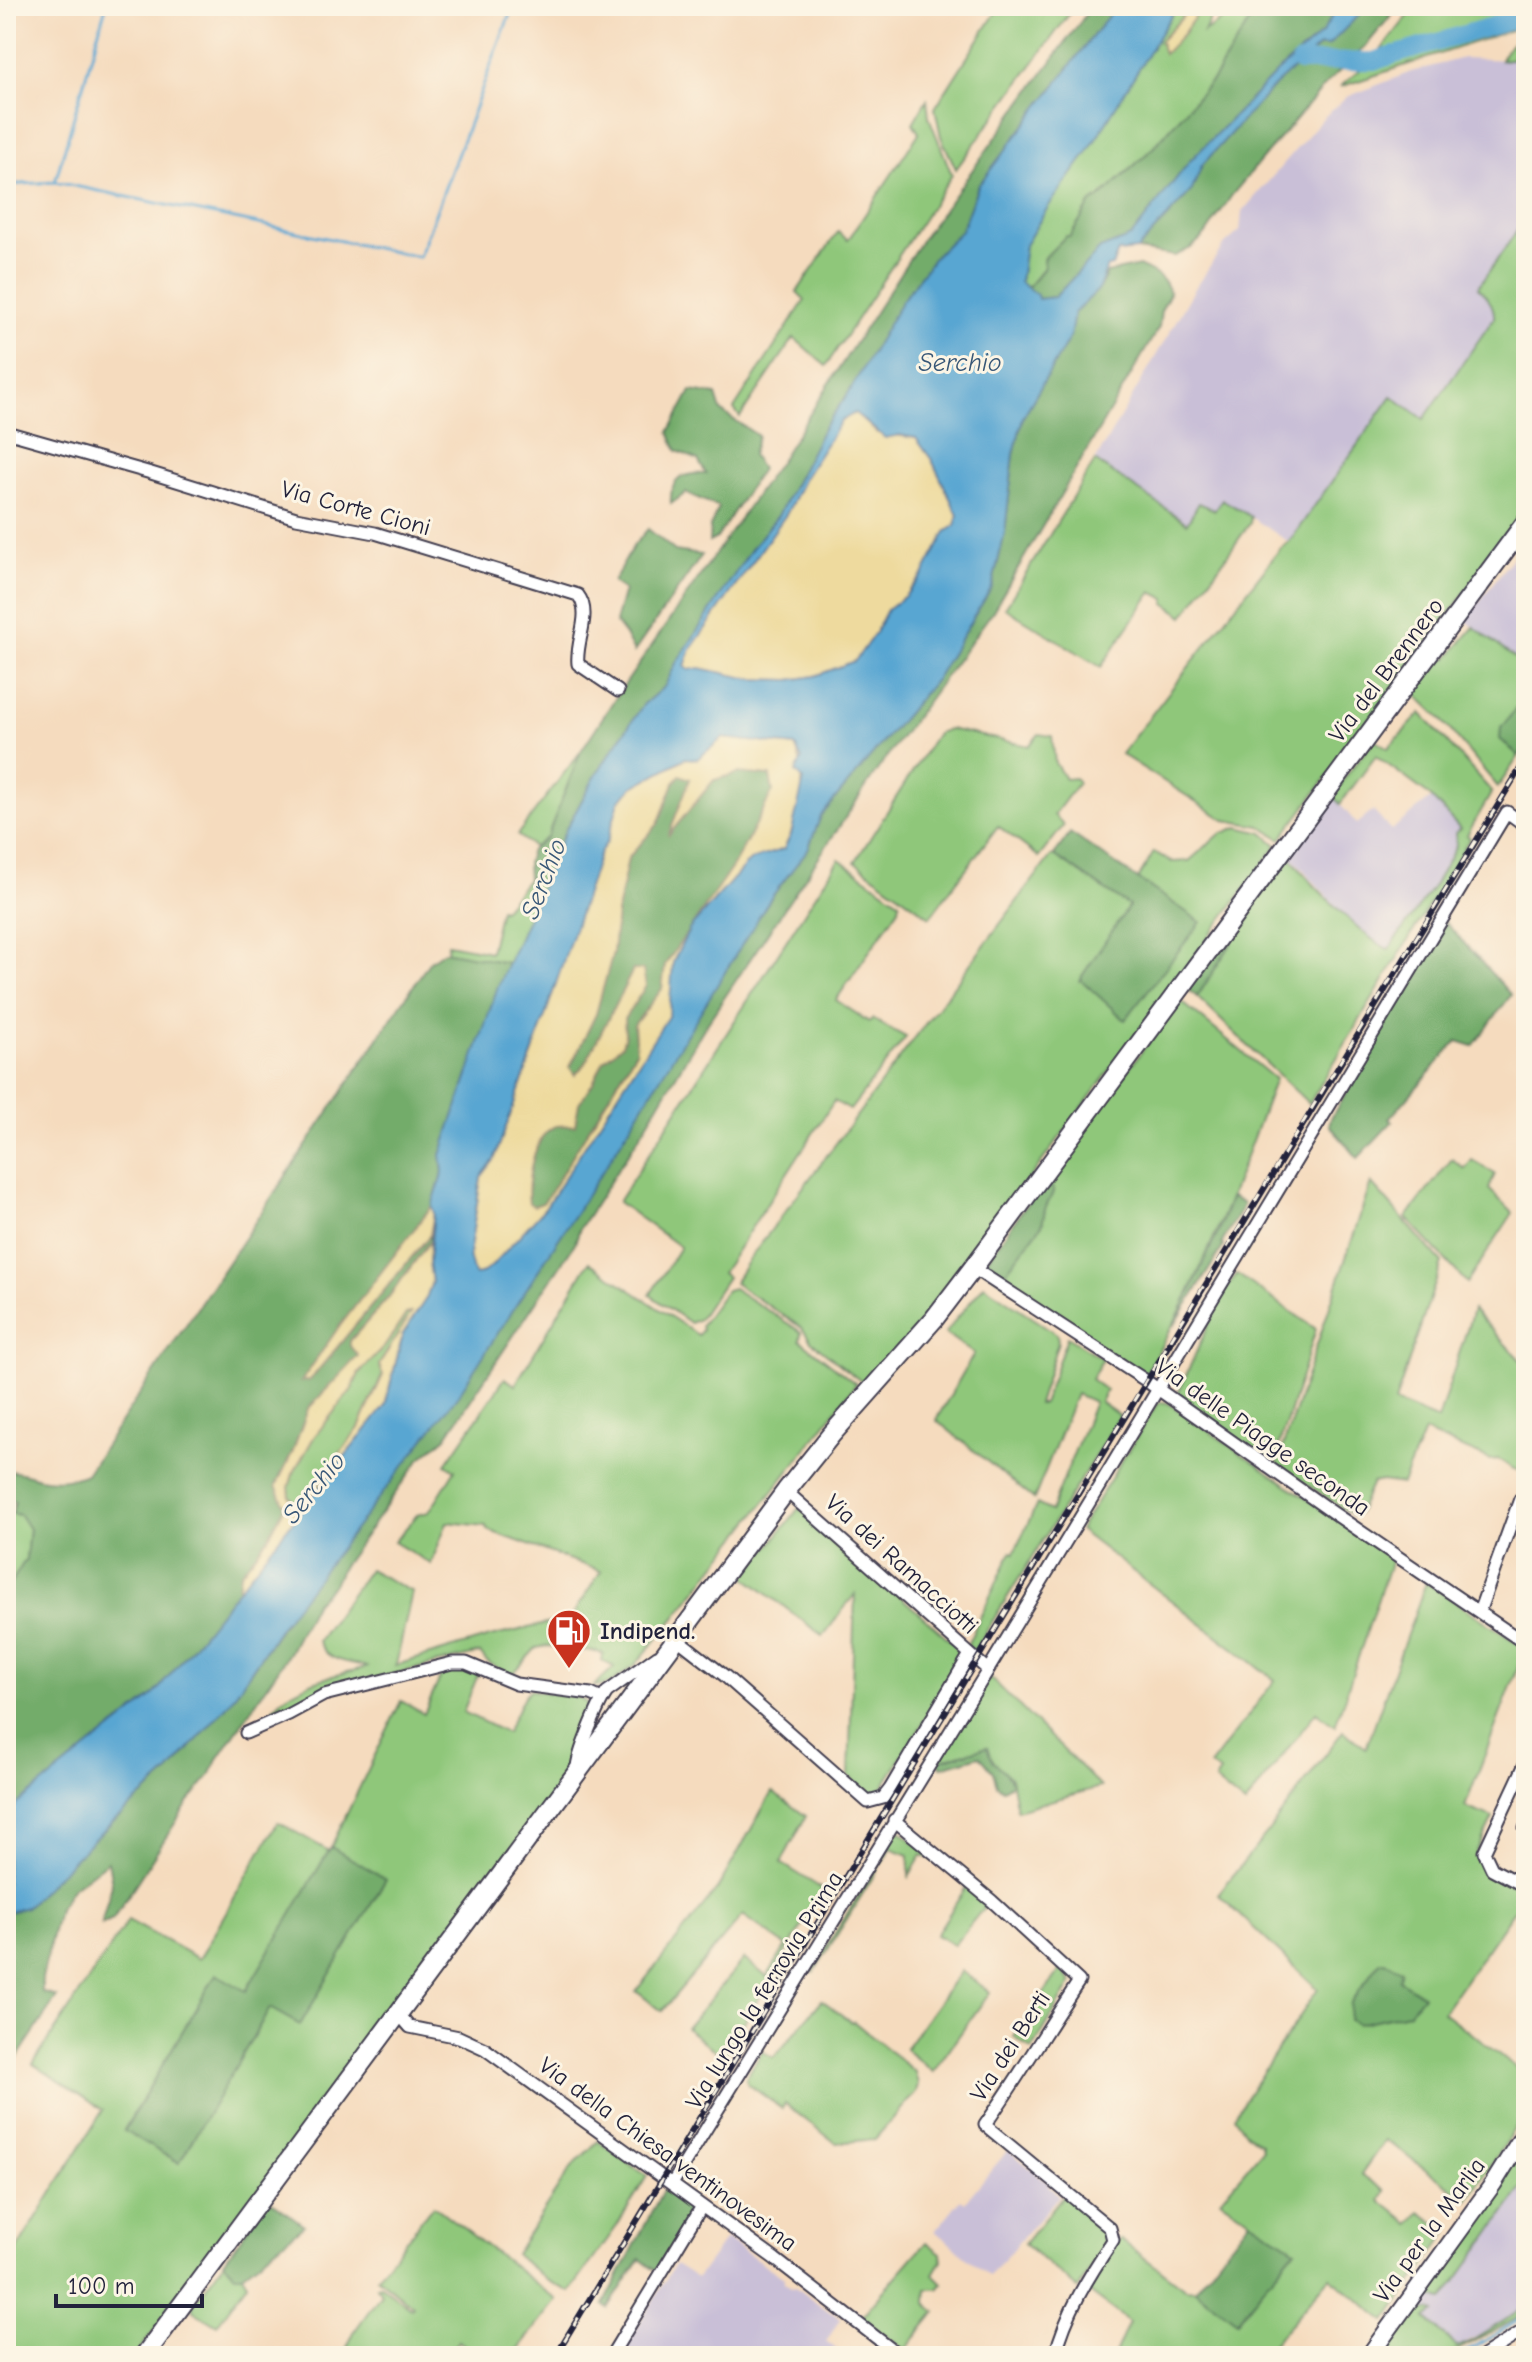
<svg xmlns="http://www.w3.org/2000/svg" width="1532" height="2362" font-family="'Comic Neue',sans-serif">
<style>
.industrial{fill:#c9bfd7}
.green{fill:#8fc77a;stroke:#58745a;stroke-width:2}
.forest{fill:#73ac6a;stroke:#4a6752;stroke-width:2}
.sand{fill:#eeda9e;stroke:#887e6c;stroke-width:2;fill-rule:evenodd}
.water{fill:#59a6d2;stroke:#3e6486;stroke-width:2;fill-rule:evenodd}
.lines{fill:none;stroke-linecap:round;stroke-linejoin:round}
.stream{stroke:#59a6d2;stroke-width:3}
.river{stroke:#59a6d2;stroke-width:18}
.street-casing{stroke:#423e4f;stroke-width:15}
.secondary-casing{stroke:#423e4f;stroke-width:20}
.primary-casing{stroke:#423e4f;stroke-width:22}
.street{stroke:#fff;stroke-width:11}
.secondary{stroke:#fff;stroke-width:16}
.primary{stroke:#fff;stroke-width:18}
.rail-casing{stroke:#22223b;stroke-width:6}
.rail{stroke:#fcf5e5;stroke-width:3;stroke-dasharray:9;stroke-linecap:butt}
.labels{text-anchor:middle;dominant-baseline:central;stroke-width:6;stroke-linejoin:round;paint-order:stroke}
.street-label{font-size:24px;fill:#22223b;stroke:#fcf5e5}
.poi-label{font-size:24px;font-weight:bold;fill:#22223b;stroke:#fcf5e5;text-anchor:start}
.water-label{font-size:26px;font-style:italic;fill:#385777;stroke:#fcf5e5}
</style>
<rect width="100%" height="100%" fill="#fcf5e5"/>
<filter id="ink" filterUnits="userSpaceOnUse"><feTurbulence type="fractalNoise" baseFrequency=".0125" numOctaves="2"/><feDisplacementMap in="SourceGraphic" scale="16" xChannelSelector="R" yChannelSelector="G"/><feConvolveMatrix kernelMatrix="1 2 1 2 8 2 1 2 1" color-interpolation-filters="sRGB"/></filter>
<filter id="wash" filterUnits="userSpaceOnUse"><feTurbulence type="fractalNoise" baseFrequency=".006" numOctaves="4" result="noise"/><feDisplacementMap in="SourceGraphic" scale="32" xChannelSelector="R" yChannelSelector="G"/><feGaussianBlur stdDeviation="1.8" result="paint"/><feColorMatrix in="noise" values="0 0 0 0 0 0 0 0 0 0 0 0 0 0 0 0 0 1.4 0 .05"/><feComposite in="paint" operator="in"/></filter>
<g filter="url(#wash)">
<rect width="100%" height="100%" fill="#f5dbbe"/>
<path class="industrial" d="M1526,57V218L1478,286L1489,299L1494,311V318L1424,420L1392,396L1289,542L1223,499L1215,511L1188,523L1095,461L1197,285L1224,245L1240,231L1242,212L1323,118L1347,97L1411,72L1463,58L1511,60Z
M1526,540V667L1465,620Z
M1332,795L1357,824L1373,811L1391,830L1432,798L1461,830L1456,846L1435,884L1389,950L1379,947L1339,909L1288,853Z
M1526,2141V2307L1514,2316L1457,2347L1425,2318L1411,2308Z
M1008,2150L1050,2184L1048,2186L1059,2196L989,2276L935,2231L961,2199L965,2202Z
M726,2238L784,2278V2282L792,2288L795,2287L840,2319L826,2342L845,2356H620L675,2264L697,2278Z"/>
<path class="green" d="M1000,6H1075L956,169L941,137L935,108Z
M1177,6H1189L1181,19L1160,41L1183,34L1202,6H1216L1204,32L1226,17L1232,6H1263L1248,24L1214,78L1155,146L1102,196L1091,203L1070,236L1026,289L1020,282L1025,245L1048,207L1088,152Z
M1416,6H1461L1468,11L1492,6H1526V25L1340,87L1377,55Z
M1526,35V57L1501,60C1507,47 1512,40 1526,35Z
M927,99L929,117L952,175L826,366L794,338L740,417L734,409L805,300L797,292L838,232L848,240L919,133L913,123Z
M1526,218V511L1281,839L1260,826L1225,820L1121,754L1280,549L1289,542L1392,396L1424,419L1494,318C1495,305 1486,296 1478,287Z
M1095,461L1187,523L1199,503L1215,510L1222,499L1251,517L1250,523L1184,616L1165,603L1166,599L1152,592L1101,667L1005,608Z
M1474,627L1526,667V696L1501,728V739L1519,756L1498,787L1441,719L1411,690L1439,655L1447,659Z
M1421,713L1492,792L1467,835L1470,838L1309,1104L1197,997L1231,944L1223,937L1288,853C1297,871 1371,945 1389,949L1435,884L1456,846L1455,833L1460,829L1430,796L1376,756L1340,804L1332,795L1374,739L1388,748Z
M949,729L1029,746L1039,734L1052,736L1055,763L1065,779L1075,778L1078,783L1054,815L1064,825L1039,857L998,826L930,917L855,862L937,733Z
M581,751L547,837L534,847L517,835Z
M1238,827L1263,833L1277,845L922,1323L863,1383L811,1341L802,1328L734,1283L745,1265L1051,856L1054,855L1129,906L1081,980L1200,922L1138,879L1154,852L1172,862L1189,861L1220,834Z
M839,859L900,902L899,908L836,1000L869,1022L872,1019L906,1037L850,1110L834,1101L722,1273L727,1277L699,1319L690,1323L650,1295L680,1247L618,1202Z
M528,879L542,885L508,963L447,952L448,944L490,952L500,909L503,910Z
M1183,1003L1275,1079C1237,1181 1201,1283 1144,1376L985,1270L984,1264L1004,1274L1042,1225L1045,1209L1054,1190L1044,1180L1177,1005Z
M1452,1159L1465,1169L1472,1160L1495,1174L1489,1189L1513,1213L1467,1283L1406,1218Z
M1371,1183L1442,1263L1395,1402L1438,1420L1473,1310L1526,1366V1472L1514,1469L1498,1459L1491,1460L1424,1432L1402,1484L1382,1481L1372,1483L1358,1514L1354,1516L1277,1464Z
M589,1262L698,1335L702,1330L701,1325L726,1290L733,1288L801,1332L800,1340L856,1384L674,1619L635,1665L612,1682L601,1686H594L614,1667L601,1660L603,1653L547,1646L536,1648L511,1676L486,1661L480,1653L313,1694L272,1717L268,1715C290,1682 331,1677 367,1667C349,1661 327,1663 318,1641L369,1569L412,1592L396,1665L490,1637L571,1618L601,1571L487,1530L486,1526L447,1522L431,1564L394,1542L417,1515L429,1512L455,1470L446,1464L505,1378L515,1385Z
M1237,1274L1316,1329L1273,1464L1176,1398L1221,1296Z
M984,1285L1057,1334L1058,1342L1038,1404H1043L1067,1337L1103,1359L1091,1379L1106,1390L1100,1402L1120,1416L974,1651L967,1645L1011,1552L1014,1553L1037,1504L1051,1511L1094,1402L1076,1394L1034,1499L936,1420L974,1354L945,1333Z
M412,1313L379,1365L383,1374L359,1428L303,1504L296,1503L290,1497L289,1487L293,1474L314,1437L352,1389L359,1373L385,1346L406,1314Z
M1162,1402L1168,1403L1392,1557L1335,1726L1316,1712L1245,1805L1215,1781L1220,1772L1210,1766L1275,1680L1079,1530L1157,1404Z
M799,1508L966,1654L879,1793H868L849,1776L855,1594L823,1636L745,1577Z
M8,1513L20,1515L29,1528L26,1559L6,1591V1515Z
M1426,1582L1526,1649V1667L1519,1665L1465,1807L1493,1818L1476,1853L1483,1866L1526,1893L1443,2012L1526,2075V2111L1468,2200L1385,2140L1361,2174L1385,2191L1380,2200L1410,2224L1420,2212L1448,2232L1386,2321L1330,2277L1263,2356H1114L1129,2322L1087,2290L1116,2241L1121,2240L1186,2289L1197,2290L1237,2321L1294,2249L1220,2200L1262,2150L1261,2144L1244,2131L1234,2116L1318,1989L1218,1894L1265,1836L1343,1731L1366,1748Z
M455,1668L479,1672L463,1712L506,1733L524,1696L530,1690L579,1697C588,1703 591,1708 590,1718L565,1777L135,2356H6V2257L11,2259L103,2110L33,2064L128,1920L199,1959L278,1822L329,1851L246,1992L216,1975L124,2130L178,2163L270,2008L300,2025L385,1879L331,1847L401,1701L424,1714L444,1669Z
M988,1679L994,1681L1101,1787L1017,1810L1011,1778L991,1761L987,1747L938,1761Z
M772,1792L806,1816L781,1863L824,1890L723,2057L686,2028L744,1959L767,1977L786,1946L743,1915L662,2011L636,1991L718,1888Z
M899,1830L940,1863L922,1855L909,1876V1855L891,1848L814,1972L812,1970Z
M968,1884L985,1902V1906L954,1945L936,1935Z
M1061,1969L1072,1982L1032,2050L1014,2037Z
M961,1971L990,1992L933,2072L905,2049Z
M822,2000L851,2022L853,2021L915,2072L918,2084L916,2092L875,2139L836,2143L785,2104L782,2109L748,2084L746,2078L762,2051L774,2058Z
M598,2141L647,2176L617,2226L570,2292L546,2280L515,2254L572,2167Z
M1517,2155L1524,2174L1523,2187L1443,2300L1423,2294Z
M1065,2193L1106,2229L1109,2239L1078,2289L1024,2244Z
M433,2205L557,2300L513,2356H478L459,2341L448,2356H343L354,2332L381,2294L377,2286L381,2285L411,2308L413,2306L377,2277Z
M926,2242L941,2253L942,2260L934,2274L943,2283L938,2289H927L926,2303L936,2312L907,2348H902L861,2317Z
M224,2262L235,2275H242L247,2283L217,2325L193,2310L192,2306Z
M1526,2307V2312L1520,2317L1447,2356H1379L1411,2308L1433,2311L1435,2312L1426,2318L1457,2347L1470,2342Z"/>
<path class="forest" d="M1092,6H1116L978,186L961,231L936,255L901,303L848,394L824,427L778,516L752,548L675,665L665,686L643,705L597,773L566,829L542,885L528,879L527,862L531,850L547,837L581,751L612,703L777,465L922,239Z
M1263,6H1338L1322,33L1278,71L1190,161L1131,237L1100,249L1055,297L1037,299L1026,289L1044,268L1043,259L1066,236H1070L1091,203L1102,196L1155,146L1214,78L1248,24Z
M1368,6H1399L1365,47L1327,83L1272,147L1232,195L1205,235L1191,248L1175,256L1137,250L1192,190L1202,165L1271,89L1300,62Z
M1139,266C1153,273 1166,277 1170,293L1161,311L1159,327L993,611L880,766L757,949L704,1028L646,1126L580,1228L575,1243L446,1437L420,1459L341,1569L334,1584L315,1602L289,1653L216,1762L210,1776L192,1797L113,1919L101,1924L112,1884L108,1861L73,1887L58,1910L42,1978V1992L57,1997L6,2075V1913L26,1907L95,1838L170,1771L230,1702L700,1010L770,899L808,849L821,816L935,680L992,587L1005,532L1014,454L1023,417L1070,337L1074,313L1098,290L1107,273Z
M691,391L716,395L721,411L758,436L752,455L761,469L717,538L709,542L710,527L719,507L686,493L671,504C669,478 684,472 706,474L698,460L677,451L669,432Z
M648,529L675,551L702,555L634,652L625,635L615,622L624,590L613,582L634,545Z
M1526,696V743L1519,756L1500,739L1501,728Z
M739,773L770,776L773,791L748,839L733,866L665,965L662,989L634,1025L636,1051L551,1191L543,1203L534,1206L529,1204C526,1184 533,1133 556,1126C561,1125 569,1126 575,1125L579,1103L593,1083L604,1060L622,1045L625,1034L624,1019L646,986L633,970L585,1064L575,1075L570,1068L596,1014L613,952L617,912L628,858L658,824L674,783L680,774L691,779L671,828L714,780Z
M1070,833L1201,922L1125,1020L1081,980L1082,976L1129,906L1054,855Z
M1445,922L1511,995L1473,1046L1457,1041L1389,1119L1392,1122L1358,1158L1329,1125L1331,1118Z
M1223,937L1231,944L1197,997L1186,988Z
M444,951L508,963L441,1155L443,1172L432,1206L336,1331L302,1381L310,1380L430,1235V1241L388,1298L350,1341V1346L359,1356L308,1409L292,1453L276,1485L286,1506L268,1538L240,1574L238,1590L153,1696L6,1813V1591L26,1559L29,1529L20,1515L12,1513L15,1501L6,1498V1472C18,1470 27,1475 39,1478C53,1481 73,1480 86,1474L430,961Z
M1044,1180L1054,1190L1045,1209L1042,1225L1004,1275L984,1264Z
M1231,1197L1244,1204L1222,1243L1223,1247L1174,1326L1217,1234Z
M987,1747C993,1769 1005,1766 1012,1783L1003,1789L997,1785L993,1772L980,1756L941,1767L938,1761Z
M331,1847L386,1879L300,2025L270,2008L179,2163L124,2131L216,1974L246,1991Z
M1385,1961L1401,1970L1399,1980L1423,1995L1408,2013L1357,2024L1349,2020L1351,2002L1380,1962Z
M663,2190L693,2211L656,2271L640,2259L608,2308L604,2305Z
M268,2199L304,2225L242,2275H235L224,2262Z
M1250,2220L1295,2249L1237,2321L1195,2290Z"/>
<path class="sand" d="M1189,6H1202L1183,34L1164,54L1160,41L1181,19Z
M855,412L877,433L916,438L932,460L958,515L955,526L946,532L923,575L905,596L887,610L875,633L855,661L815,676L790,680L751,679L700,668L690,670L685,666L691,649L787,513L804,478L841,421Z
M723,738L795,746C810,778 799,819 784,849L750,860L690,928L669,1015L545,1208L492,1266L481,1274L473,1275L469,1256L481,1177L494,1160L533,1052L600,851L607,842L619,801L633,787L686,758L697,759ZM739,773L770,776L773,791L748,839L733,866L665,965L662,989L634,1025L636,1052L551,1191L543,1203L534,1206L529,1203C526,1184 533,1133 556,1126C561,1125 570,1126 575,1125L579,1103L593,1083L604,1060L622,1045L625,1034L624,1019L646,986L643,970H633L585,1064L575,1075L570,1067L596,1014L613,952L617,912L628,858L658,824L674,783L680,775L690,779L668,836L714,780Z
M432,1206L434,1213L430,1235L310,1380L301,1382L336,1331Z
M430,1241L429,1262L432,1281L427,1297L403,1334L385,1406L238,1590L240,1574L268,1538L285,1506L276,1486L292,1453L308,1409L358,1356L350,1346V1341L388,1298ZM411,1313L379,1365L383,1375L359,1428L303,1503H296L290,1497L289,1487L293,1474L314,1437L352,1389L359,1373L385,1346L406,1314Z"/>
<path class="water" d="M1116,6H1177L1088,152L1048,207L1025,245L1020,282L1037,295L1038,299L1055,297L1100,249L1131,237L1190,161L1278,71L1322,33L1338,6H1368L1328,46H1319L1271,89L1202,165L1192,190L1137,250L1118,252L1112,266L1107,267L1098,290L1074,313L1070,337L1023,417L1014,454L1005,532L992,587L935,680L821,816L808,849L770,899L609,1161L458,1395L283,1623L230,1702L170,1771L95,1838L26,1907L6,1913V1813L153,1696L385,1406L403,1334L427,1297L432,1282L429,1262L434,1213L432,1206L443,1172L441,1155L498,986L566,829L597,773L643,705L665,686L675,665L752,548L778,516L824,427L848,394L901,302L936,255L961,231L978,186ZM855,413L885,438L900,435L916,438L932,460L958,515L955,526L946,532L923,575L905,596L887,610L875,633L855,661L815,676L790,680L751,679L700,668L689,670L685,666L691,649L787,513L804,478L841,421ZM723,738L795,746L802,759L796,772L804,780L791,835L784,849L750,860L690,928L673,962L669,1015L545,1208L492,1266L481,1274L474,1275L469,1255L481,1177L494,1160L533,1052L600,852L607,842L619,801L633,787L685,758L697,759Z"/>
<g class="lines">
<path class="stream" d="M55,182L106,6
M6,185L55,182L419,257L513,6
M1460,2356L1526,2316"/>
<path class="river" d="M1300,62L1374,61L1526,16"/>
</g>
</g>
<g filter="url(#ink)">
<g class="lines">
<g class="street-casing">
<path id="street" d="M6,432L151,473L296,518L375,533L578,595C593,614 575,641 578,664L618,691
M973,1268L1145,1380L1332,1512L1526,1644
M786,1491L988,1670
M1479,1612L1520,1499
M676,1638L725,1676L868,1802L883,1798L890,1789L970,1654
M246,1733L289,1714L324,1695L452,1663H466L516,1684L591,1694L602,1699
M1526,1762L1484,1852L1492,1869L1526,1887
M577,1770C575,1759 599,1703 607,1692L657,1656
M894,1820L992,1901L1079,1981C1047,2029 1018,2078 985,2125L1110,2228L1113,2240C1088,2277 1066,2313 1055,2356
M1525,1828L1526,1827
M398,2013L410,2027L459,2037L485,2049L775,2259L900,2356
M672,2184L988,1670L1507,812L1526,826
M611,2356L702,2206
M1483,2356L1526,2329"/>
</g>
<g class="secondary-casing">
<path id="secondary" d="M1369,2356L1493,2184L1526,2131"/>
</g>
<g class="primary-casing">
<path id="primary" d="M144,2356L786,1491L831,1435L934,1319L973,1268L1526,522"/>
</g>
<use href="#street" class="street"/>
<use href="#secondary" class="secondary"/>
<use href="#primary" class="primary"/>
<g class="rail-casing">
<path id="rail" d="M555,2356C879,1824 1199,1289 1526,759"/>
</g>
<use href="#rail" class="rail"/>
</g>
</g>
<defs>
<g id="fuel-pin" transform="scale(2.3)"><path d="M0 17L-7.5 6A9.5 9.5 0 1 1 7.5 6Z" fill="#c8321e" stroke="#fcf5e5"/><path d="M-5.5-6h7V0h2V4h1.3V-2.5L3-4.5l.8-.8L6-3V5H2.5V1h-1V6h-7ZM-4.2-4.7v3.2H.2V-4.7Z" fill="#fff"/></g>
</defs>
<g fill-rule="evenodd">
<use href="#fuel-pin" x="569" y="1631"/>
</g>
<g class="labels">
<g class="street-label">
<text transform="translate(356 508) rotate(15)">Via Corte Cioni</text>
<text transform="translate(1386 670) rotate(-53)">Via del Brennero</text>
<text transform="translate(1263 1437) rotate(35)">Via delle Piagge seconda</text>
<text transform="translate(902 1564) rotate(42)">Via dei Ramacciotti</text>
<text transform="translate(764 1990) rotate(-58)">Via lungo la ferrovia Prima</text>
<text transform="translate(1010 2046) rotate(-57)">Via dei Berti</text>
<text transform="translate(668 2154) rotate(36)">Via della Chiesa ventinovesima</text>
<text transform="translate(1429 2230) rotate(-54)">Via per la Marlia</text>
</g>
<g class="poi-label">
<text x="600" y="1631">Indipend.</text>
</g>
<g class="water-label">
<text x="960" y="363">Serchio</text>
<text transform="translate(544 879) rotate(-69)">Serchio</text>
<text transform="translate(314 1488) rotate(-51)">Serchio</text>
</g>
</g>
<rect width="1532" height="2362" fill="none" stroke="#fcf5e5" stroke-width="32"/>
<path d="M56 2294v12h146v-12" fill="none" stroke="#22223b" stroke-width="4"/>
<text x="68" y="2294" font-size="24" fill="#22223b" stroke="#fcf5e5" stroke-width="6" paint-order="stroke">100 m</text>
</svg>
